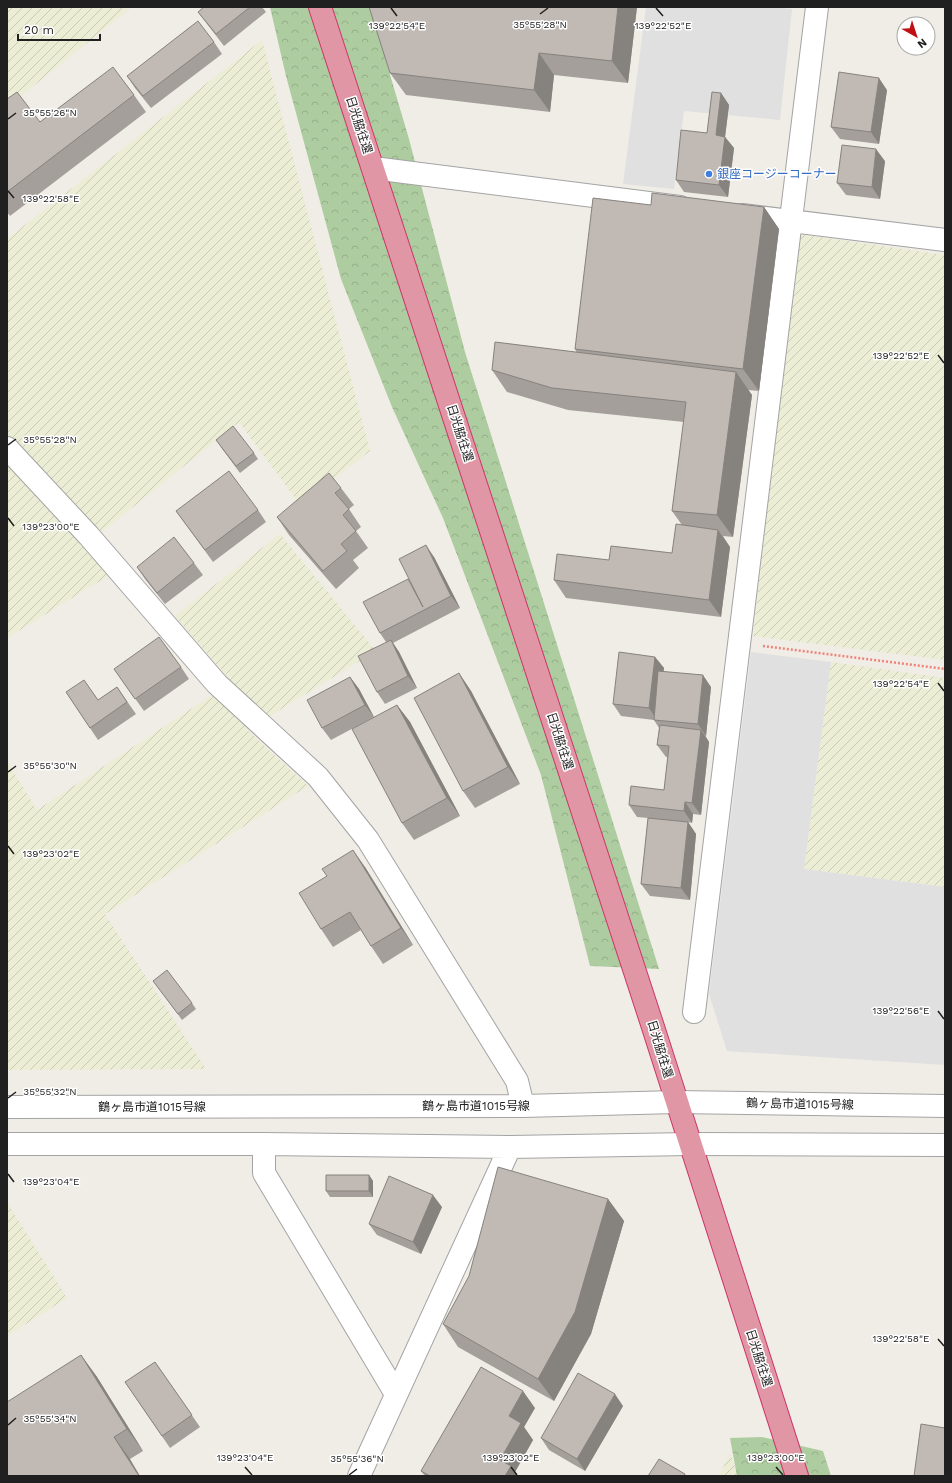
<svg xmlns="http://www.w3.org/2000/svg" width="952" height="1483" font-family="'Work Sans','Noto Sans JP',sans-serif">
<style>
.farmland{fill:url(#farmland-furrows)}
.forest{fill:url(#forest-crowns)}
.parking{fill:#e0e0e0}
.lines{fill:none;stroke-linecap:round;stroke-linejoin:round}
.minor-casing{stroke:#a4a4a4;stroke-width:24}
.highway-casing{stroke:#cd356b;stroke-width:24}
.path{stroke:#ef8379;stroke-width:2.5;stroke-dasharray:2 2;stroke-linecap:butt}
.minor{stroke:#fff;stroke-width:22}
.highway{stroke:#e096a5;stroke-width:22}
.wall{fill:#a59f9b}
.shaded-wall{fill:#86827e}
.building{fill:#c0b9b4;stroke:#86827e}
.ticks{fill:none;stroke:#202020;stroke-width:1.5}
.shop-dot{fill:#3f7fe0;stroke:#fff;stroke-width:1.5}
.labels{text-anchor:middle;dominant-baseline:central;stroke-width:3;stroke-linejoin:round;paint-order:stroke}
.street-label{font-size:12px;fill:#202020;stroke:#fff}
.shop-label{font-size:12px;fill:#366cbe;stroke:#fff;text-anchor:start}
.ticks-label{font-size:10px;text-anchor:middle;fill:#202020;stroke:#fff;stroke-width:3;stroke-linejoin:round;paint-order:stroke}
</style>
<defs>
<pattern id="farmland-furrows" width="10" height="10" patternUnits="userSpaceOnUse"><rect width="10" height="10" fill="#ebedd4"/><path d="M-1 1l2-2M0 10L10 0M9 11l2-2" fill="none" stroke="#c9cbb6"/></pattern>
<pattern id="forest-crowns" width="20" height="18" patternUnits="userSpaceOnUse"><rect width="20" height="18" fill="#adcc9f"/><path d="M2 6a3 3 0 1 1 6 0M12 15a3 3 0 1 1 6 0" fill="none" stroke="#95af89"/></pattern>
</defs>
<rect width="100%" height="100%" fill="#f0ede7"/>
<path class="farmland" d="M7,7H132L7,107Z
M262,40L370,451L300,505L239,422L83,547L108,576L7,638V239Z
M797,234L945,255V660L753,636Z
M280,534L376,651L247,730L308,786L105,914L206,1069L7,1070V761L37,810L232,682L175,616Z
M831,662L945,678V887L804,869Z
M7,1202L67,1298L7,1336Z
M730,1453L738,1476H719Z"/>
<path class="forest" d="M270,7H370L409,139L465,352L659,969L590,966L541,775L443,518L392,407L341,279L286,76Z
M762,1437L823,1451L831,1476H737L730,1438Z"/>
<path class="parking" d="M646,7H775L792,9L780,120L684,111L674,189L623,184Z
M751,652L831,662L804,869L945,887V1065L727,1051L709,994Z"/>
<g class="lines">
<g class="minor-casing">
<path id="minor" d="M373,168L680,207
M742,215L945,240
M7,448L89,536L217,684L318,777L368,840L517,1081L523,1106
M694,1012L817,7
M7,1107L523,1106L676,1102L945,1106
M7,1144H264L510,1147L690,1144L945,1145
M264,1144V1173L396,1394
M359,1476L510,1147"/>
</g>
<g class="highway-casing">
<path id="highway" d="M320,7L653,1027L797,1476"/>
</g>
<path class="path" d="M763,646L945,669"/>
<use href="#minor" class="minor"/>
<use href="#highway" class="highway"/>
</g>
<path class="wall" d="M204,7H262L266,12L224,46L207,24L198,12Z
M369,7H637L628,83L554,75L550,112L406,95L390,73Z
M214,42L222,54L151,108L135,88L127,76Z
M887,90L879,144L840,139L831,127Z
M721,93L729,105L725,137L734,148L728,197L684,192L676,180L707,133Z
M134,95L146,112L10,216L7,212V99L40,122Z
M885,161L880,199L846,195L837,183Z
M651,205L764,207L779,229L759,391L748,390L752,395L733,537L723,536L730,547L721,617L566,598L554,580L609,560L672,553L682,525L672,511L684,422L568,410L507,392L492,370L577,353L575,349Z
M220,446L254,453L258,459L240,473Z
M341,488L354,505L349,509L361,527L356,531L368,548L353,560L359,568L336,589L289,535L277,517Z
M258,510L266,522L213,562L176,511Z
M434,557L460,608L393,643L399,652L417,688L385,704L377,692L386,642L380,633L413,586Z
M194,563L203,575L165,604L145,579L137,567Z
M655,657L664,668L663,672L711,687L706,736L705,735L709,742L701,815L693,814L692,823L688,822L696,834L690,900L650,896L641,884L648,818L637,817L629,805L664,790L668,757H666L657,745L659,728L654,720L621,716L613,704Z
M181,667L189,679L144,711L114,669Z
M459,673L471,691L520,784L475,808L463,791Z
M350,677L359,689L374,717L331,740L322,728Z
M117,687L136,714L98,740L66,692L98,700Z
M397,705L410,722L460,816L414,840L402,823Z
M365,867L413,945L383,964L371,946L361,930L333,947L321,929Z
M158,987L192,1003L196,1009L182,1020Z
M369,1175L373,1181V1197H330L326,1191Z
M608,1199L624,1221L591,1334L554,1401L458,1347L443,1324Z
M442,1207L421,1254L377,1235L369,1224Z
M81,1355L97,1377L143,1451L130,1459L7,1476Z
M155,1362L200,1427L170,1448L125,1382Z
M623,1406L585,1471L549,1450L541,1438Z
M535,1408L524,1427L533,1440L515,1472L518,1476H425L421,1471Z"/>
<path class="shaded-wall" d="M618,7H637L628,83L612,61Z
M539,53L554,75L550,112L534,90Z
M879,78L887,90L879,144L871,132Z
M721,93L729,105L725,137L734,148L728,197L719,185L716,135Z
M876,149L885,161L880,199L872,187Z
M764,207L779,229L759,391L743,369Z
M736,372L752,395L733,537L717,515Z
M718,530L730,547L721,617L709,600Z
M426,545L434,557L460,608L451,596Z
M391,640L399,652L417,688L408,676Z
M655,657L664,668L657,720L649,708Z
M459,673L471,691L520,784L508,767Z
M703,675L711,687L706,736L698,724Z
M350,677L359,689L374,717L365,705Z
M397,705L410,722L460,816L447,798Z
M701,730L709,742L701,815L692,803Z
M685,802L693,814L692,823L684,811Z
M688,822L696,834L690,900L681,888Z
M353,850L365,867L413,945L401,928Z
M369,1175L373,1181V1197L369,1191Z
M433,1195L442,1207L421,1254L413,1242Z
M608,1199L624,1221L591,1334L554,1401L538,1379Z
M81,1355L97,1377L143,1451L127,1429Z
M523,1391L535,1408L524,1427L533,1440L515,1472L518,1476H505L500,1460L509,1416Z
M615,1394L623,1406L585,1471L577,1459Z
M114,1437L130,1459L140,1476H139Z"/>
<path class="building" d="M204,7H250L216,34L198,12Z
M369,7H618L612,61L539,53L534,90L390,73Z
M198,21L214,42L143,96L127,76Z
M113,67L134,95L7,192V99L17,92L40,122Z
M839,72L879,78L871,132L831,127Z
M712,92L721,93L716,135L725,137L719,185L676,180L681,130L707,133Z
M842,145L876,149L872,187L837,183Z
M652,193L764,207L743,369L575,349L593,198L651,205Z
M495,342L736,372L717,515L672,511L686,402L552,388L492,370Z
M233,426L254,453L236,466L216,440Z
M229,471L258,510L205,550L176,511Z
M329,473L341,488L335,493L349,509L343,515L356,531L341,544L347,551L323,571L277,517Z
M676,524L718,530L709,600L554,580L557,554L609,560L611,546L672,553Z
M174,537L194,563L157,593L137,567Z
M426,545L451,596L380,633L363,602L408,579L423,607L399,559Z
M159,637L181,667L135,699L114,669Z
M391,640L408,676L377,692L358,656Z
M619,652L655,657L649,708L613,704Z
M658,671L703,675L698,724L654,720Z
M459,673L508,767L463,791L414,698Z
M350,677L365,705L322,728L307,700Z
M84,680L98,700L117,687L127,702L90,728L66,692Z
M397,705L447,798L402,823L352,729Z
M660,725L701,730L692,803L685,802L684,811L629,805L631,786L664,790L669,746L657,745Z
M648,818L688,822L681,888L641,884Z
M353,850L401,928L371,946L350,912L321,929L299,893L327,876L322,869Z
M167,970L192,1003L178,1014L153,981Z
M498,1167L608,1199L575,1312L538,1379L443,1324L469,1276Z
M326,1175H369V1191H326Z
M389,1176L433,1195L413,1242L369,1224Z
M81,1355L127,1429L114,1437L139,1476H7V1402Z
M155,1362L192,1415L162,1436L125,1382Z
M481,1367L523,1391L509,1416L521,1423L500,1460L511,1466L505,1476H430L421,1471Z
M578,1373L615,1394L577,1459L541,1438Z
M921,1424L945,1428V1476H914Z
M659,1459L685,1474L684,1476H648Z"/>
<path class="ticks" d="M391,8L397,16M656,8L663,16M540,14L548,8M8,119L16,113M8,191L14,198M938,355L944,363M8,445L16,439M8,518L14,526M938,683L944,691M8,772L16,766M8,846L14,854M938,1011L944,1019M8,1098L16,1092M8,1174L14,1182M938,1339L944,1346M8,1425L16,1418M245,1467L252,1475M511,1467L517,1475M776,1467L783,1475M349,1475L357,1469"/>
<circle class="shop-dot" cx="709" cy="174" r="4"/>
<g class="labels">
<g class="street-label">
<text transform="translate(359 125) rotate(72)">日光脇往還</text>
<text transform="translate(460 433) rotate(72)">日光脇往還</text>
<text transform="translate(560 741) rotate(72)">日光脇往還</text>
<text transform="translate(660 1049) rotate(73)">日光脇往還</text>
<text transform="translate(800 1104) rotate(1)">鶴ヶ島市道1015号線</text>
<text x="476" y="1106">鶴ヶ島市道1015号線</text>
<text x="152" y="1107">鶴ヶ島市道1015号線</text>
<text transform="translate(759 1358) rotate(72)">日光脇往還</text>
</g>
<g class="shop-label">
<text x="717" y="174">銀座コージーコーナー</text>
</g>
</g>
<g class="ticks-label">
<text x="540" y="28">35°55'28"N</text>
<text x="397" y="29">139°22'54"E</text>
<text x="663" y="29">139°22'52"E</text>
<text x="50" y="116">35°55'26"N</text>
<text x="51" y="202">139°22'58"E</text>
<text x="901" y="359">139°22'52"E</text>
<text x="50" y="443">35°55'28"N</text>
<text x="51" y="530">139°23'00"E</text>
<text x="901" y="687">139°22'54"E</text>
<text x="50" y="769">35°55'30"N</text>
<text x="51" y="857">139°23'02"E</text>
<text x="901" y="1014">139°22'56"E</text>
<text x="50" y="1095">35°55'32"N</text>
<text x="51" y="1185">139°23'04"E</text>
<text x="901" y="1342">139°22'58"E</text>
<text x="50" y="1422">35°55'34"N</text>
<text x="245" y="1461">139°23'04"E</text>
<text x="511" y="1461">139°23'02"E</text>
<text x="776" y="1461">139°23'00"E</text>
<text x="357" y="1462">35°55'36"N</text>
</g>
<rect width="952" height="1483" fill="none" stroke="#202020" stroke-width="16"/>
<g transform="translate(916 36) rotate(141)"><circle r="19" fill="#ffffff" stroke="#a6a6a6"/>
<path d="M0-3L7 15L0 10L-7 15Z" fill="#c01013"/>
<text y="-6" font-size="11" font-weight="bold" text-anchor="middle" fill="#202020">N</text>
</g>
<path d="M18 34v6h82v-6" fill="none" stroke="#202020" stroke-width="2"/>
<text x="24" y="34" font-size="12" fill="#202020" stroke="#ffffff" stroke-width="3" paint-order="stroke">20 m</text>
</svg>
